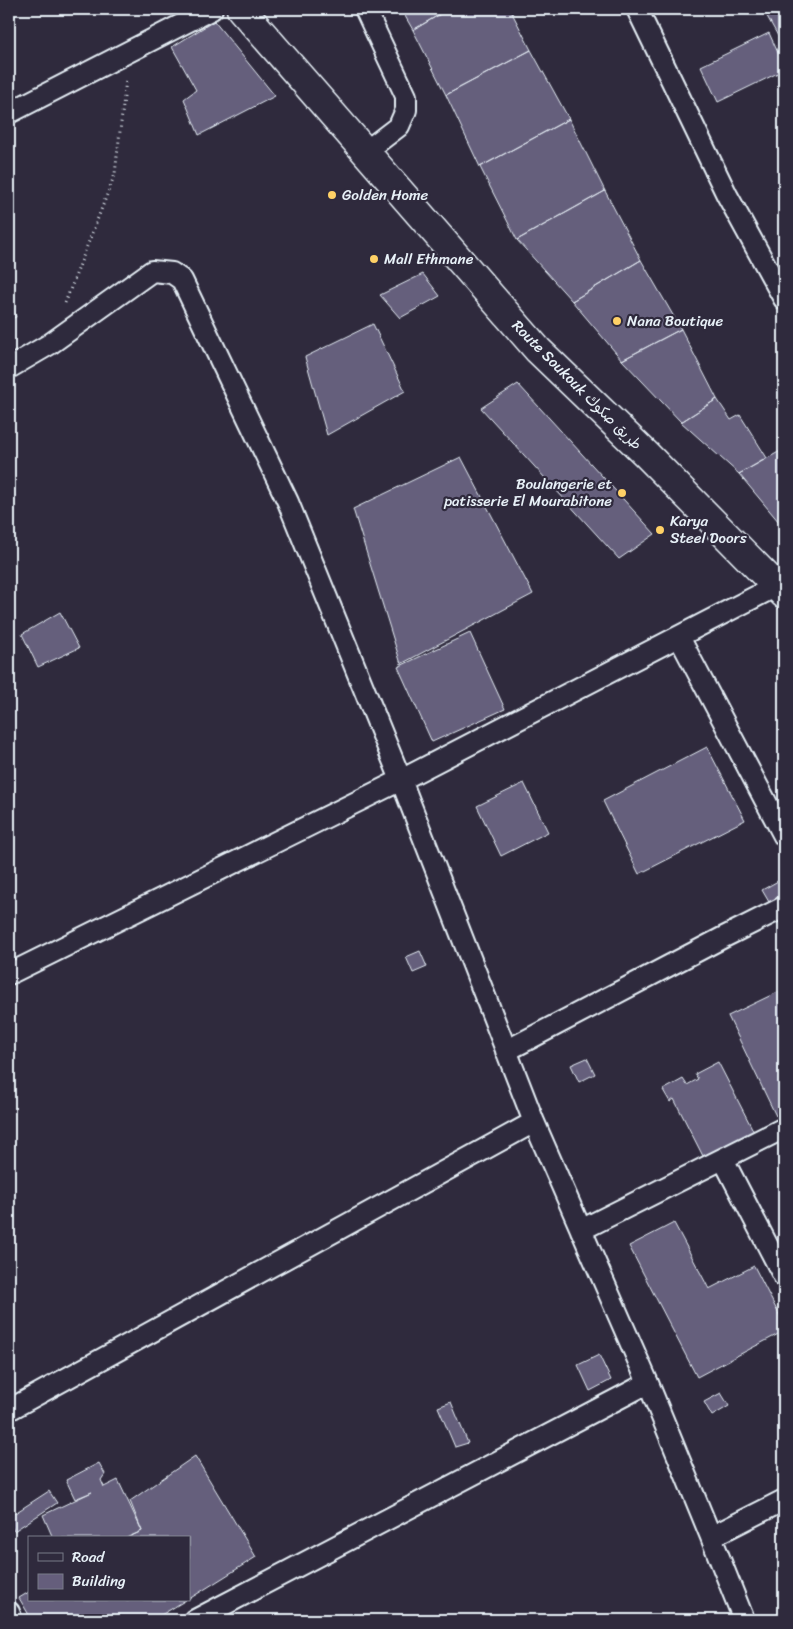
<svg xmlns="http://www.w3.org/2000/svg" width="793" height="1629" font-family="Sriracha,'Playpen Sans Arabic',sans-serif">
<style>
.building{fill:#655e7c;stroke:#e8f1f8}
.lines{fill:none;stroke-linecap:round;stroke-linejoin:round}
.street-casing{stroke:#e8f1f8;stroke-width:24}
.secondary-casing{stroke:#e8f1f8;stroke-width:31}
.path{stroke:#e8f1f8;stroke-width:3;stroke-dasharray:1 4;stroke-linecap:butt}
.street{stroke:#2f2a3d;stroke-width:20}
.secondary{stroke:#2f2a3d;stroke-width:28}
.poi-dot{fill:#ffd166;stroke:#2f2a3d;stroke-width:2}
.labels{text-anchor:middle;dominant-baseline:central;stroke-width:4.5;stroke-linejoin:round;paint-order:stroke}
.poi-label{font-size:15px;fill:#e8f1f8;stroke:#2f2a3d;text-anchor:start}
.street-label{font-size:15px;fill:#e8f1f8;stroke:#2f2a3d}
</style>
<rect width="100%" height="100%" fill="#2f2a3d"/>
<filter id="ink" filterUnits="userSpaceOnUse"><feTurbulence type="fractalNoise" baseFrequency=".02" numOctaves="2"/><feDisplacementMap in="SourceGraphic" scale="10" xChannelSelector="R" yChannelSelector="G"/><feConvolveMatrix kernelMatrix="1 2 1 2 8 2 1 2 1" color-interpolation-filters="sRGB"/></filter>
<g filter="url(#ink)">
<path class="building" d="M401,9H449L413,30Z
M449,9H510L531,50L446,95L413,30Z
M763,9H784V33L778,36Z
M214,21L275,96L199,135L184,99L196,90L172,47Z
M769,33L784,66V70L718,102L701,66Z
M531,50L569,119L480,167L446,95Z
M569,119L605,191L517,240L480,167Z
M605,191L641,260L572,301L517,240Z
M641,260L681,329L622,360L572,301Z
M423,274L440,296L400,318L380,295Z
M9,300L16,317L9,320Z
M373,324L405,391L327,435L305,357Z
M681,329L717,399L681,422L622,360Z
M518,384L655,534L619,559L481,408Z
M717,399L731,420L740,415L767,458L739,474L681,422Z
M784,449V528L739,474Z
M461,457L533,594L401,664L353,509Z
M60,612L79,648L38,667L22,634Z
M470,633L505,709L432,742L398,667Z
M707,747L745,820L639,874L603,801Z
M524,783L548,832L501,856L477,806Z
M778,881L784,894L769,902L762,890Z
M420,951L427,967L413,973L406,957Z
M784,989V1111L776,1116L728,1016Z
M587,1058L595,1074L579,1082L571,1065Z
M718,1062L754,1132L704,1158L674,1099L670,1102L663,1090L683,1079L687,1085L698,1079L695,1074Z
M674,1223L709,1289L754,1266L784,1324V1331L697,1377L629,1246Z
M599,1355L611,1380L590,1391L578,1365Z
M721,1393L729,1406L712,1416L704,1402Z
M451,1402L468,1443L455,1447L438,1407Z
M195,1456L256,1557L189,1599V1538H127L142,1531L130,1501Z
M99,1463L105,1474L101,1480L104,1487L118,1480L142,1531L126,1538H53L43,1515L92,1492L75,1499L66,1480Z
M49,1491L57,1503L14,1531L9,1523V1517Z
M29,1592V1600H186L153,1620H32L19,1598Z"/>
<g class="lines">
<g class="street-casing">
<path id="street" d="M365,9L406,96V110L399,126L365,152
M637,9L727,195L784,299
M9,113L212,9
M9,368L50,344L152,271L172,273L182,280L288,502L401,780L534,1122L648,1383L711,1537
M679,637L784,836
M9,974L401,780L784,582
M506,1051L722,938L784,907
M723,1159L784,1277
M581,1230L784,1128
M9,1410L534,1122
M9,1612L12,1620
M195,1620L648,1383
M744,1620L711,1537L784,1500"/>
</g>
<g class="secondary-casing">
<path id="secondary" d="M241,9L538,350L646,454L784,594"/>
</g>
<path class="path" d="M65,303L115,174L126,80"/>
<use href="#street" class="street"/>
<use href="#secondary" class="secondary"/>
</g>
</g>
<g class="poi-dot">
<circle cx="332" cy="195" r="5"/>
<circle cx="374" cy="259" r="5"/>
<circle cx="617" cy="321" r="5"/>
<circle cx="622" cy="493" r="5"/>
<circle cx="660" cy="530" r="5"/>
</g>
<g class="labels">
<g class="poi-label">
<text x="342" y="195">Golden Home</text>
<text x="384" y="259">Mall Ethmane</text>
<text x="627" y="321">Nana Boutique</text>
<text x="612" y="484" text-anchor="end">Boulangerie et<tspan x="612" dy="17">patisserie El Mourabitone</tspan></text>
<text x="670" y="521">Karya<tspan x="670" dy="17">Steel Doors</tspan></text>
</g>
<g class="street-label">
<text transform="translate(577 385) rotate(45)">Route Soukouk طريق صكوك</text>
</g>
</g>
<rect width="793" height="1629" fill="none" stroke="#2f2a3d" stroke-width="30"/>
<rect x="15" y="15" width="763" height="1599" fill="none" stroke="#e8f1f8" stroke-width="2" filter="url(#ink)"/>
<rect x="28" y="1536" width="162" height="65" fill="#2f2a3d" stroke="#797a88"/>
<rect x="38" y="1553" width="25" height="8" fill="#2f2a3d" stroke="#797a88"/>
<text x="72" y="1562" font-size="15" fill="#e8f1f8">Road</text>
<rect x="38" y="1574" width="25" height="15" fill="#655e7c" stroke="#797a88"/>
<text x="72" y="1586" font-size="15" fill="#e8f1f8">Building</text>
</svg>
